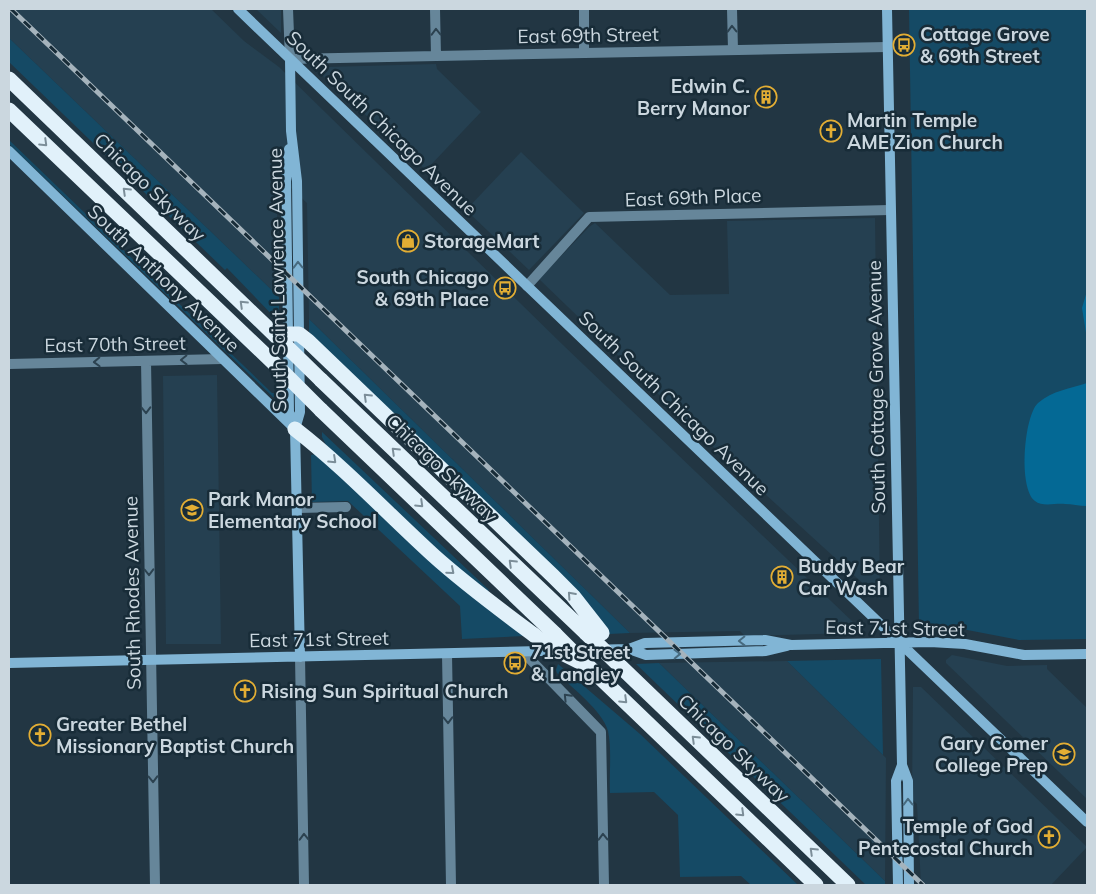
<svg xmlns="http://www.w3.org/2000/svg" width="1096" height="894" font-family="Mulish,sans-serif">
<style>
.built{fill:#254051}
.green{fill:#154a65}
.water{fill:#046995}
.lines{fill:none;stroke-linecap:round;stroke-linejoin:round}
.street{stroke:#66869a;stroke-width:10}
.secondary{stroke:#81b5d5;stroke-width:10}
.highway{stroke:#e1f1fa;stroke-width:15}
.rail-casing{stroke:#a5b3bc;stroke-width:5}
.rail{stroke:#182c38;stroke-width:3;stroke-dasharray:9;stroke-linecap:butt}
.highway-bridge{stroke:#e1f1fa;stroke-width:15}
.oneway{stroke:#2c4250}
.oneway2{stroke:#7c8e99}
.oneway3{stroke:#476a7f}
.labels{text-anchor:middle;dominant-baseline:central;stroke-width:5;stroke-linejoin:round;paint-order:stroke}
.poi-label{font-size:19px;font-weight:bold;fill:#cbd7df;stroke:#182c38;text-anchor:start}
.street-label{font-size:19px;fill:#cbd7df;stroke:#182c38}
</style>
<rect width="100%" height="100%" fill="#223643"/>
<path class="built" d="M9,9H211L244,41L279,67L563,345L854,623V633L745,636L740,631L630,633L309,319L307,203L276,174L279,297L9,38Z
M256,9H281V33Z
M436,64L437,69L481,112L426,170L323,76L322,72L323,68L327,67Z
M521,152L584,213L529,270L466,210Z
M875,218L880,599L707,441L539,279L589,227L595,223L670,295L729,294L727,221Z
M217,375L221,644H166L163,376Z
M952,655L1007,666L1047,665V669L1087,708V799L946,663V660Z
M787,661L886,758L885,881L659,663Z
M913,687H921L1087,847L1051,885H921L917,804L912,799Z"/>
<path class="green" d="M909,9H1087V639L1019,640L957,628L919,626Z
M9,38L279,297V322L227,268L225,270L9,62Z
M9,140L272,393H277L279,391L281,392L280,398L273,397L9,144Z
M309,319L630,633L609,634L567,584L521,536L309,332Z
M322,432L489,590L485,594L326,445L322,437Z
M316,454L524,636L462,639L460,606L348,501L312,502L311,455Z
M881,659L883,755L787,661Z
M659,663L885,881V885H866L636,664Z
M558,664L640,734L798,885H751L741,876L680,877L678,815L654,792L610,793C609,773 612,750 608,731C603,711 571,687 557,673L556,670Z"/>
<path class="water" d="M1087,291V339L1082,308Z
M1087,383V506C1079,506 1072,504 1065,504C1055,503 1042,507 1035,501C1018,488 1024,416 1038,403C1053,390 1070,389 1087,383Z"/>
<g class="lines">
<path class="street" d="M288,9L290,59L887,47
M435,9L436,56
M584,9V53
M732,9L733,50
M527,286L589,217L890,210
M146,361L155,885
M9,364L222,359
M297,508L346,507
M523,652L601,732L604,885
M447,654L451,885
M300,657L304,885"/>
<path class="secondary" d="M238,9L1087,822
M887,9L902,765L908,781L909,885
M290,59L291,131L297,181L300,412L295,429L300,657
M289,149L286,181L289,412L294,426
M9,151L295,429
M629,649L646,655L766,651L787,646
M9,663L629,649L645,643L765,640L791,645L930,642L965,644L1024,655L1087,654
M898,885L896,781L902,765"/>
<path class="highway" d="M9,79L278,338
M9,110L279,368
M288,334H299L308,341L553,576L573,596L602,633
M321,380L586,633
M321,410L555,634
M295,429C344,467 387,513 433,555C465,584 499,609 534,635
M619,665L848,885
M588,666L816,885"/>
<g class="rail-casing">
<path id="rail" d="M11,9L923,885"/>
</g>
<use href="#rail" class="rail"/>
<path class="highway-bridge" d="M278,338L321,380
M279,368L321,410
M586,633L619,665
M555,634L577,656
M534,635L552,648L588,666"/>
</g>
<defs><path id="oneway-chevron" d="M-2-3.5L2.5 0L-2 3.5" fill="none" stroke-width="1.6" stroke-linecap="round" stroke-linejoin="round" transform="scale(1.25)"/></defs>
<g class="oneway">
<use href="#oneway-chevron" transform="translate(732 29) rotate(-91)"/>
<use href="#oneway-chevron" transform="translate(436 32) rotate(-91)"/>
<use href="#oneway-chevron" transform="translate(184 360) rotate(179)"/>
<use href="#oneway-chevron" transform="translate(97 362) rotate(178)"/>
<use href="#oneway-chevron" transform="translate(146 410) rotate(89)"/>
<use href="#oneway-chevron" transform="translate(149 572) rotate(89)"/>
<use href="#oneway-chevron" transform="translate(567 697) rotate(-134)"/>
<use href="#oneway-chevron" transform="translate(448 720) rotate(89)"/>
<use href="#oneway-chevron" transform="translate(153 779) rotate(89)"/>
<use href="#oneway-chevron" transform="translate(304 837) rotate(-91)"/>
<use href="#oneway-chevron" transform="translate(603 837) rotate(-91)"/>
</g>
<g class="oneway2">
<use href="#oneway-chevron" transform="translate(44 143) rotate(44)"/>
<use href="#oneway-chevron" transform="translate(126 191) rotate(-136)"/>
<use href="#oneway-chevron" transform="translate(243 304) rotate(-136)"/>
<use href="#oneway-chevron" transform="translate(367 397) rotate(-136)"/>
<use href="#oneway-chevron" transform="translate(395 451) rotate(-136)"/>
<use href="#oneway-chevron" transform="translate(333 460) rotate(43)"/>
<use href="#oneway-chevron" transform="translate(420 504) rotate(44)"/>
<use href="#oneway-chevron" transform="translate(512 563) rotate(-136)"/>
<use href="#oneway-chevron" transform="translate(451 571) rotate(41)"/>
<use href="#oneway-chevron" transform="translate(571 595) rotate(-132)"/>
<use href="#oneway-chevron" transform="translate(624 700) rotate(44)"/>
<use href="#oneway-chevron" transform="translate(695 739) rotate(-136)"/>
<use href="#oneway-chevron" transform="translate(741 813) rotate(44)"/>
<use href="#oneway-chevron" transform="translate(813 851) rotate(-136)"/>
</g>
<g class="oneway3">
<use href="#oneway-chevron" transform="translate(298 265) rotate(-91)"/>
<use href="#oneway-chevron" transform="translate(742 641) rotate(179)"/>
<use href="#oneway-chevron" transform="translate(677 654) rotate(-2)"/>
<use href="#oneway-chevron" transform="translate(908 802) rotate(-91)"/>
</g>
<defs>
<g id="bus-ring" transform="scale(1.125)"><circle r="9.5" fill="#182c38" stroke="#e3ae34" stroke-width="1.5"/><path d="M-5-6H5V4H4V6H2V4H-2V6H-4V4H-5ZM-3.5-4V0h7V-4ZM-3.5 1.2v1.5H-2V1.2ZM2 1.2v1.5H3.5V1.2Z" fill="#e3ae34"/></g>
<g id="building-ring" transform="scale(1.125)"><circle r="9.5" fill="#182c38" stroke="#e3ae34" stroke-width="1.5"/><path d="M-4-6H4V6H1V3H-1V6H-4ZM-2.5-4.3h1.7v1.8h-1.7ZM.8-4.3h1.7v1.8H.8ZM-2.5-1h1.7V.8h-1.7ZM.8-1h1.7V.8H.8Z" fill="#e3ae34"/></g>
<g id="church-ring" transform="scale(1.125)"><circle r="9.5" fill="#182c38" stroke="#e3ae34" stroke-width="1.5"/><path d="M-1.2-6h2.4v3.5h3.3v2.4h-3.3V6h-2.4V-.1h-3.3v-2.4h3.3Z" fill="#e3ae34"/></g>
<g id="shop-ring" transform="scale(1.125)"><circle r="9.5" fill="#182c38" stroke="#e3ae34" stroke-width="1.5"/><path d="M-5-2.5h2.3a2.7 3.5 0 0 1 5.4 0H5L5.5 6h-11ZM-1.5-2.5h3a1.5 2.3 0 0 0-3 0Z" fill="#e3ae34"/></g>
<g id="school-ring" transform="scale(1.125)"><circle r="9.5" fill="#182c38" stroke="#e3ae34" stroke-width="1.5"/><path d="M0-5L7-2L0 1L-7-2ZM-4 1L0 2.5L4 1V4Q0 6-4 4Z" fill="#e3ae34"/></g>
</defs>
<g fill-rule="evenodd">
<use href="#bus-ring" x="904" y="45"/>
<use href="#building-ring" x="766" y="97"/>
<use href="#church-ring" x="831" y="131"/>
<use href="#shop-ring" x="408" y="241"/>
<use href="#bus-ring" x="505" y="288"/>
<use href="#school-ring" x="192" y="510"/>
<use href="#building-ring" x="782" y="577"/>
<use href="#bus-ring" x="515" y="663"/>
<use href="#church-ring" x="245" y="691"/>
<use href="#church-ring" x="40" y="735"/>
<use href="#school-ring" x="1064" y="754"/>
<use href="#church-ring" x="1049" y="837"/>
</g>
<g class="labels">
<g class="poi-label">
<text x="920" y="34">Cottage Grove<tspan x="920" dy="22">&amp; 69th Street</tspan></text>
<text x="750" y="86" text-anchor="end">Edwin C.<tspan x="750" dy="22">Berry Manor</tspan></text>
<text x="847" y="120">Martin Temple<tspan x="847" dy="22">AME Zion Church</tspan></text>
<text x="424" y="241">StorageMart</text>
<text x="489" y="277" text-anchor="end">South Chicago<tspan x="489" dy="22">&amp; 69th Place</tspan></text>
<text x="208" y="499">Park Manor<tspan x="208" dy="22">Elementary School</tspan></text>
<text x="798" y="566">Buddy Bear<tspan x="798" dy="22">Car Wash</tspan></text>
<text x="531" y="652">71st Street<tspan x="531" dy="22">&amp; Langley</tspan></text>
<text x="261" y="691">Rising Sun Spiritual Church</text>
<text x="56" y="724">Greater Bethel<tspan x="56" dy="22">Missionary Baptist Church</tspan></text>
<text x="1048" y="743" text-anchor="end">Gary Comer<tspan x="1048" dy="22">College Prep</tspan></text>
<text x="1033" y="826" text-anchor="end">Temple of God<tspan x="1033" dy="22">Pentecostal Church</tspan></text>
</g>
<g class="street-label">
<text transform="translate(588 35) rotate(-1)">East 69th Street</text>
<text transform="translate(382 123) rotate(44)">South South Chicago Avenue</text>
<text transform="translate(150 187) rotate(44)">Chicago Skyway</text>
<text transform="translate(693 197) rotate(-2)">East 69th Place</text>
<text transform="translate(164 278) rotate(44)">South Anthony Avenue</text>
<text transform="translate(277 280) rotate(-91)">South Saint Lawrence Avenue</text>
<text transform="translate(115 344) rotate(-1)">East 70th Street</text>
<text transform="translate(876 387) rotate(-91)">South Cottage Grove Avenue</text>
<text transform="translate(674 403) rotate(44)">South South Chicago Avenue</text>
<text transform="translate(442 468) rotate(44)">Chicago Skyway</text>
<text transform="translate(132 593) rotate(-91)">South Rhodes Avenue</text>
<text transform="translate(895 628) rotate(1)">East 71st Street</text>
<text transform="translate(319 639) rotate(-1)">East 71st Street</text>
<text transform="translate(734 748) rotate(44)">Chicago Skyway</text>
</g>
</g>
<rect width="1096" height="894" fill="none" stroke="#cbd7df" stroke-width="20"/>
</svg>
